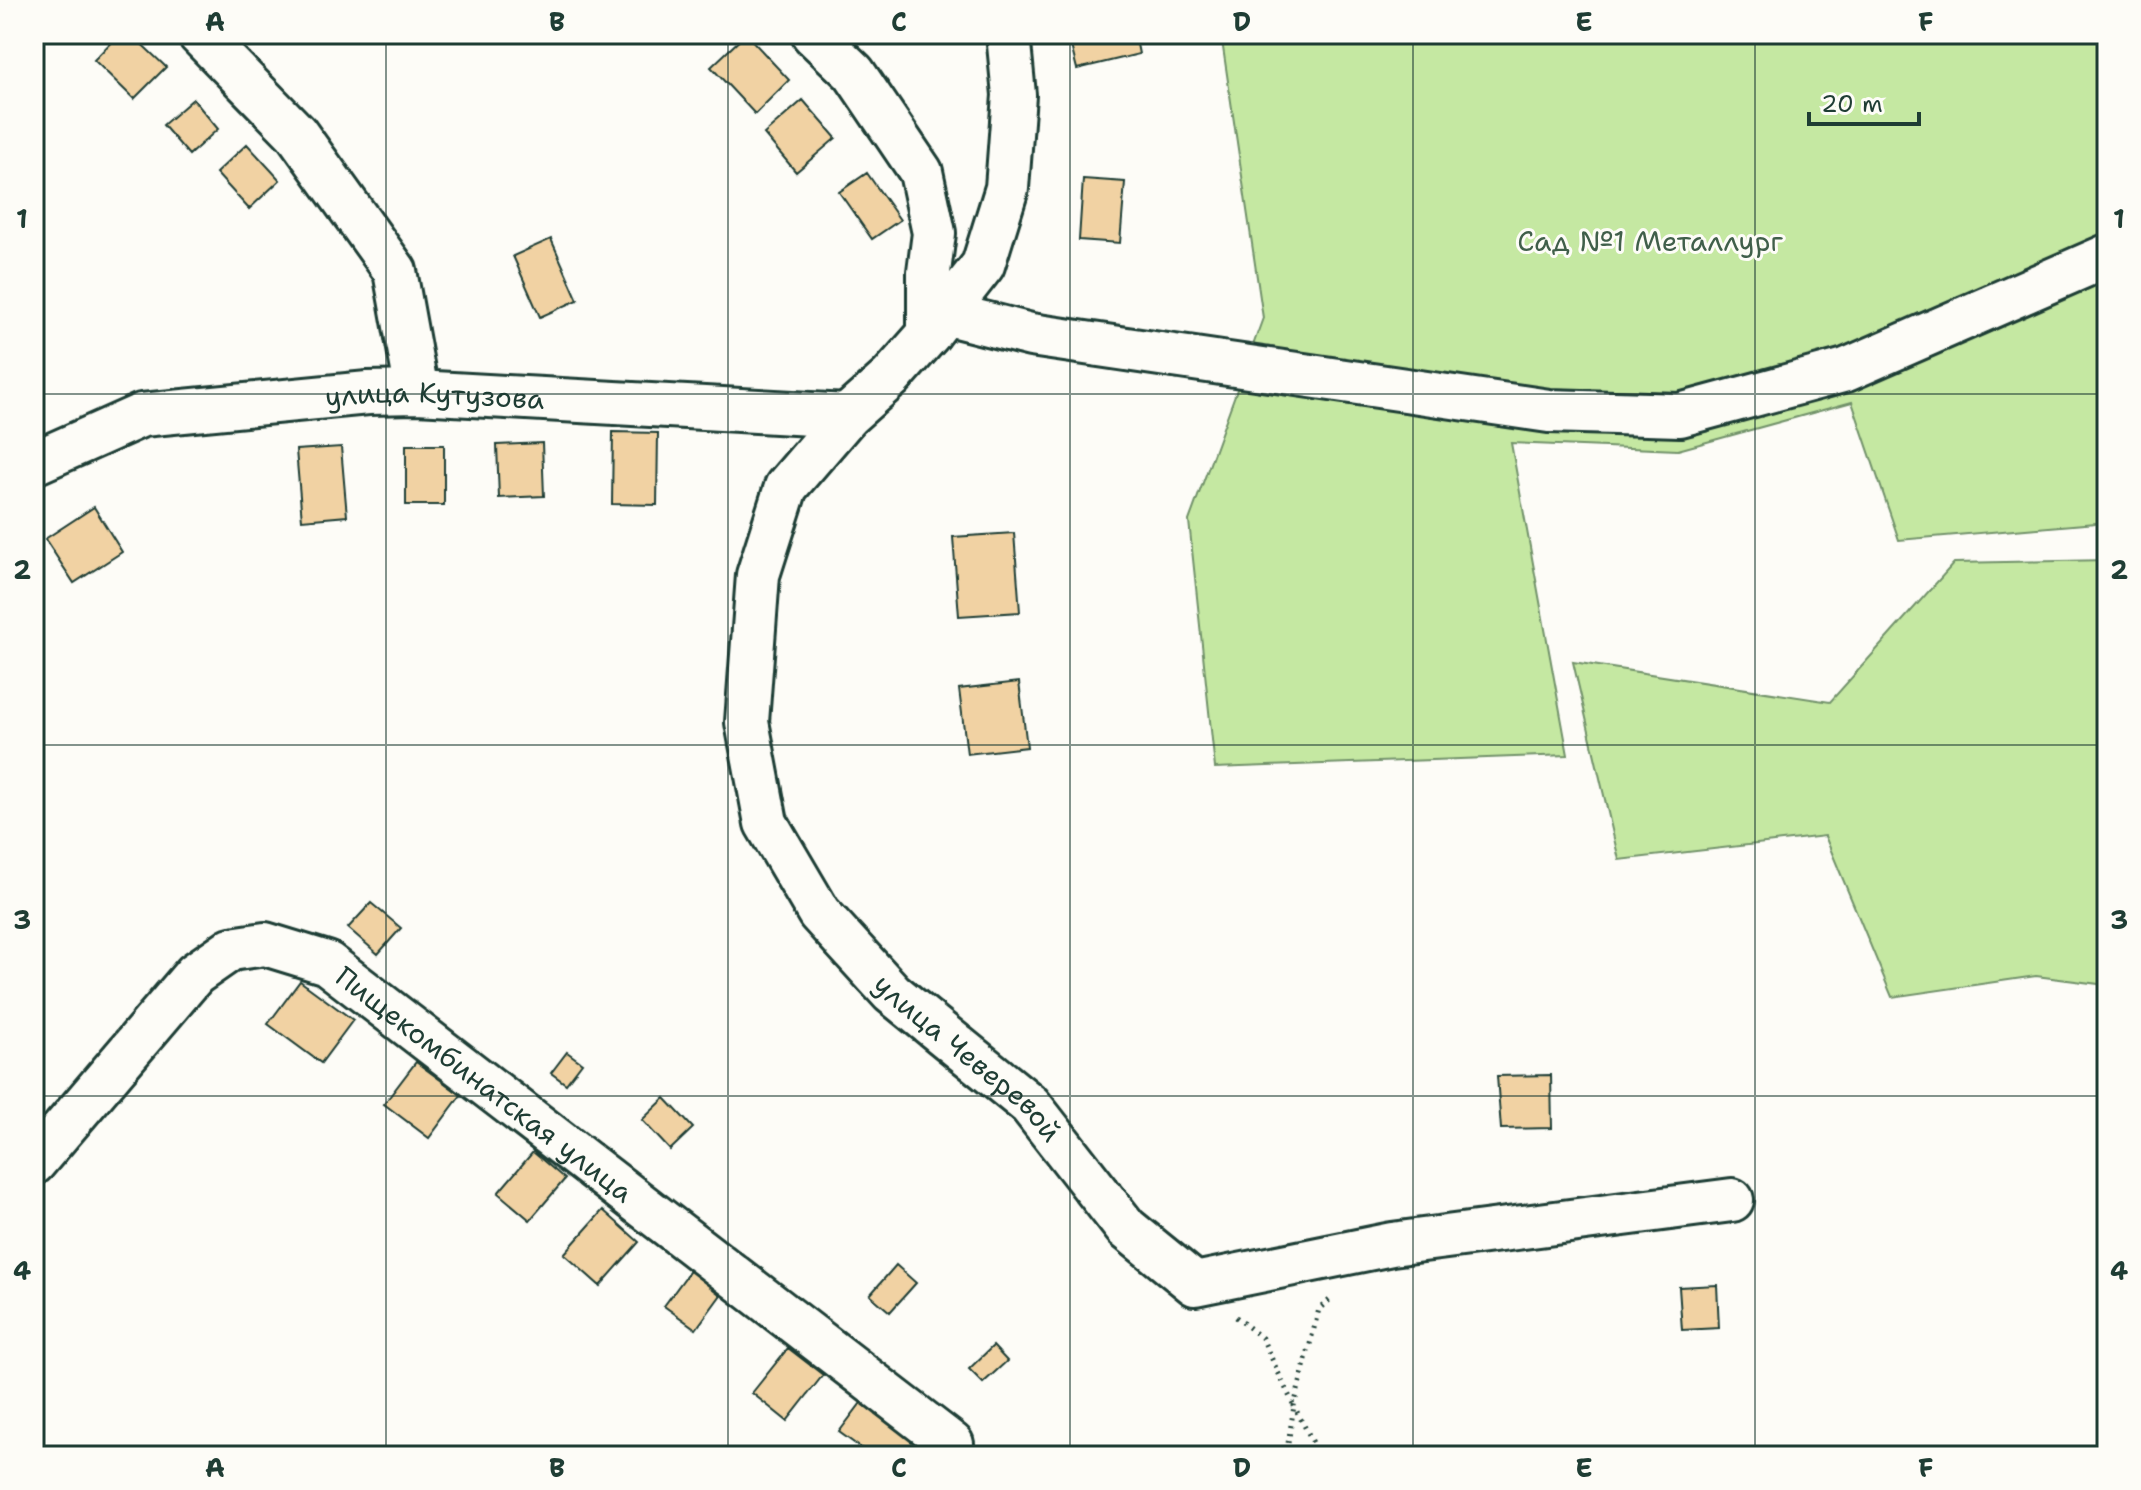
<svg xmlns="http://www.w3.org/2000/svg" width="2141" height="1490" font-family="'Shantell Sans',sans-serif">
<style>
.green{fill:#c5e8a2;stroke:#72926b;stroke-width:2}
.building{fill:#f1d2a3;stroke:#1f3d34;stroke-width:2}
.lines{fill:none;stroke-linecap:round;stroke-linejoin:round}
.minor-casing{stroke:#1f3d34;stroke-width:48}
.path{stroke:#1f3d34;stroke-width:5;stroke-dasharray:2 6;stroke-linecap:butt}
.minor{stroke:#fdfcf7;stroke-width:42}
.grid{fill:none;stroke:#1f3d34;stroke-width:2;stroke-opacity:0.55}
.labels{text-anchor:middle;dominant-baseline:central;stroke-width:6;stroke-linejoin:round;paint-order:stroke}
.park-label{font-size:28px;fill:#405f4a;stroke:#fdfcf7}
.street-label{font-size:28px;fill:#1f3d34;stroke:#fdfcf7}
.neatline{fill:none;stroke:#1f3d34;stroke-width:3}
.grid-label{font-size:26px;text-anchor:middle;font-weight:bold;fill:#1f3d34}
</style>
<rect width="100%" height="100%" fill="#fdfcf7"/>
<filter id="ink" filterUnits="userSpaceOnUse"><feTurbulence type="fractalNoise" baseFrequency=".0125" numOctaves="2"/><feDisplacementMap in="SourceGraphic" scale="16" xChannelSelector="R" yChannelSelector="G"/><feConvolveMatrix kernelMatrix="1 2 1 2 8 2 1 2 1" color-interpolation-filters="sRGB"/></filter>
<g filter="url(#ink)">
<path class="green" d="M1221,34H2107V522L1899,540L1852,402L1678,450L1511,443L1568,755L1215,768L1189,521L1263,318Z
M2107,560V985L2036,976L1892,997L1825,836L1619,860L1573,662L1830,702L1954,563Z"/>
<path class="building" d="M119,34H131L166,67L134,99L94,60Z
M746,34L789,80L755,114L711,67Z
M1068,34H1135L1139,54L1077,69Z
M193,99L218,129L189,155L163,125Z
M803,100L836,138L796,172L764,134Z
M247,144L280,180L249,209L216,173Z
M867,173L900,220L872,239L839,192Z
M1083,179L1125,182L1120,243L1079,240Z
M551,239L578,300L540,317L513,256Z
M613,432L658,433L657,505L612,504Z
M542,443L544,496L499,498L497,445Z
M406,445H444V505H406Z
M341,447L347,516L302,520L296,450Z
M94,507L122,552L74,583L45,539Z
M1014,533L1020,612L959,616L953,537Z
M1019,682L1027,747L967,754L959,689Z
M371,903L401,928L378,954L348,928Z
M300,981L353,1020L321,1063L268,1024Z
M567,1052L582,1063L566,1084L551,1073Z
M416,1062L461,1095L429,1138L384,1104Z
M1551,1075L1552,1128L1501,1129L1497,1076Z
M665,1098L693,1128L670,1150L642,1120Z
M533,1152L565,1179L530,1220L498,1193Z
M603,1210L639,1242L600,1286L564,1254Z
M896,1265L916,1283L890,1312L870,1295Z
M692,1268L723,1292L696,1329L664,1306Z
M1717,1285L1719,1328L1682,1330L1679,1287Z
M993,1346L1007,1361L983,1383L969,1369Z
M788,1348L823,1375L787,1421L752,1393Z
M867,1395L937,1447L931,1456H872L839,1432Z"/>
<g class="lines">
<g class="minor-casing">
<g id="minor">
<path d="M199,34L296,133L395,271L417,392"/>
<path d="M813,34L854,73L921,172L934,233L929,272V334"/>
<path id="s1" d="M1008,34L1014,95L1007,188L983,265L929,334L891,377L847,416L786,487L758,575L747,722L766,823L819,913L892,993L1030,1105L1126,1228L1195,1284L1392,1244L1732,1200"/>
<path d="M944,313L1031,335L1549,411L1680,415L1846,370L2107,256"/>
<path id="s2" d="M34,463L142,415L368,393L417,392L847,416"/>
<path id="s3" d="M34,1163L195,974L231,949L265,944L327,963L952,1444"/>
</g>
</g>
<path class="path" d="M1236,1317L1262,1338L1294,1406L1286,1456
M1320,1456L1294,1406L1319,1309L1333,1297"/>
<use href="#minor" class="minor"/>
</g>
</g>
<path class="grid" d="M386,34V1456M728,34V1456M1070,34V1456M1413,34V1456M1755,34V1456M34,394H2107M34,745H2107M34,1096H2107"/>
<g class="labels">
<g class="park-label">
<text x="1650" y="241">Сад №1 Металлург</text>
</g>
<g class="street-label">
<text stroke="none"><textPath href="#s2" startOffset="412">улица Кутузова</textPath></text>
<text stroke="none"><textPath href="#s1" startOffset="1188">улица Чеверевой</textPath></text>
<text stroke="none"><textPath href="#s3" startOffset="590">Пищекомбинатская улица</textPath></text>
</g>
</g>
<rect width="2141" height="1490" fill="none" stroke="#fdfcf7" stroke-width="88"/>
<path d="M1809 112v12h110v-12" fill="none" stroke="#1f3d34" stroke-width="4"/>
<text x="1821" y="112" font-size="24" fill="#1f3d34" stroke="#fdfcf7" stroke-width="6" paint-order="stroke">20 m</text>
<rect x="44" y="44" width="2053" height="1402" class="neatline"/>
<g class="grid-label">
<text x="215" y="31">A</text>
<text x="557" y="31">B</text>
<text x="899" y="31">C</text>
<text x="1242" y="31">D</text>
<text x="1584" y="31">E</text>
<text x="1926" y="31">F</text>
<text x="22" y="228">1</text>
<text x="2119" y="228">1</text>
<text x="22" y="579">2</text>
<text x="2119" y="579">2</text>
<text x="22" y="929">3</text>
<text x="2119" y="929">3</text>
<text x="22" y="1280">4</text>
<text x="2119" y="1280">4</text>
<text x="215" y="1477">A</text>
<text x="557" y="1477">B</text>
<text x="899" y="1477">C</text>
<text x="1242" y="1477">D</text>
<text x="1584" y="1477">E</text>
<text x="1926" y="1477">F</text>
</g>
</svg>
